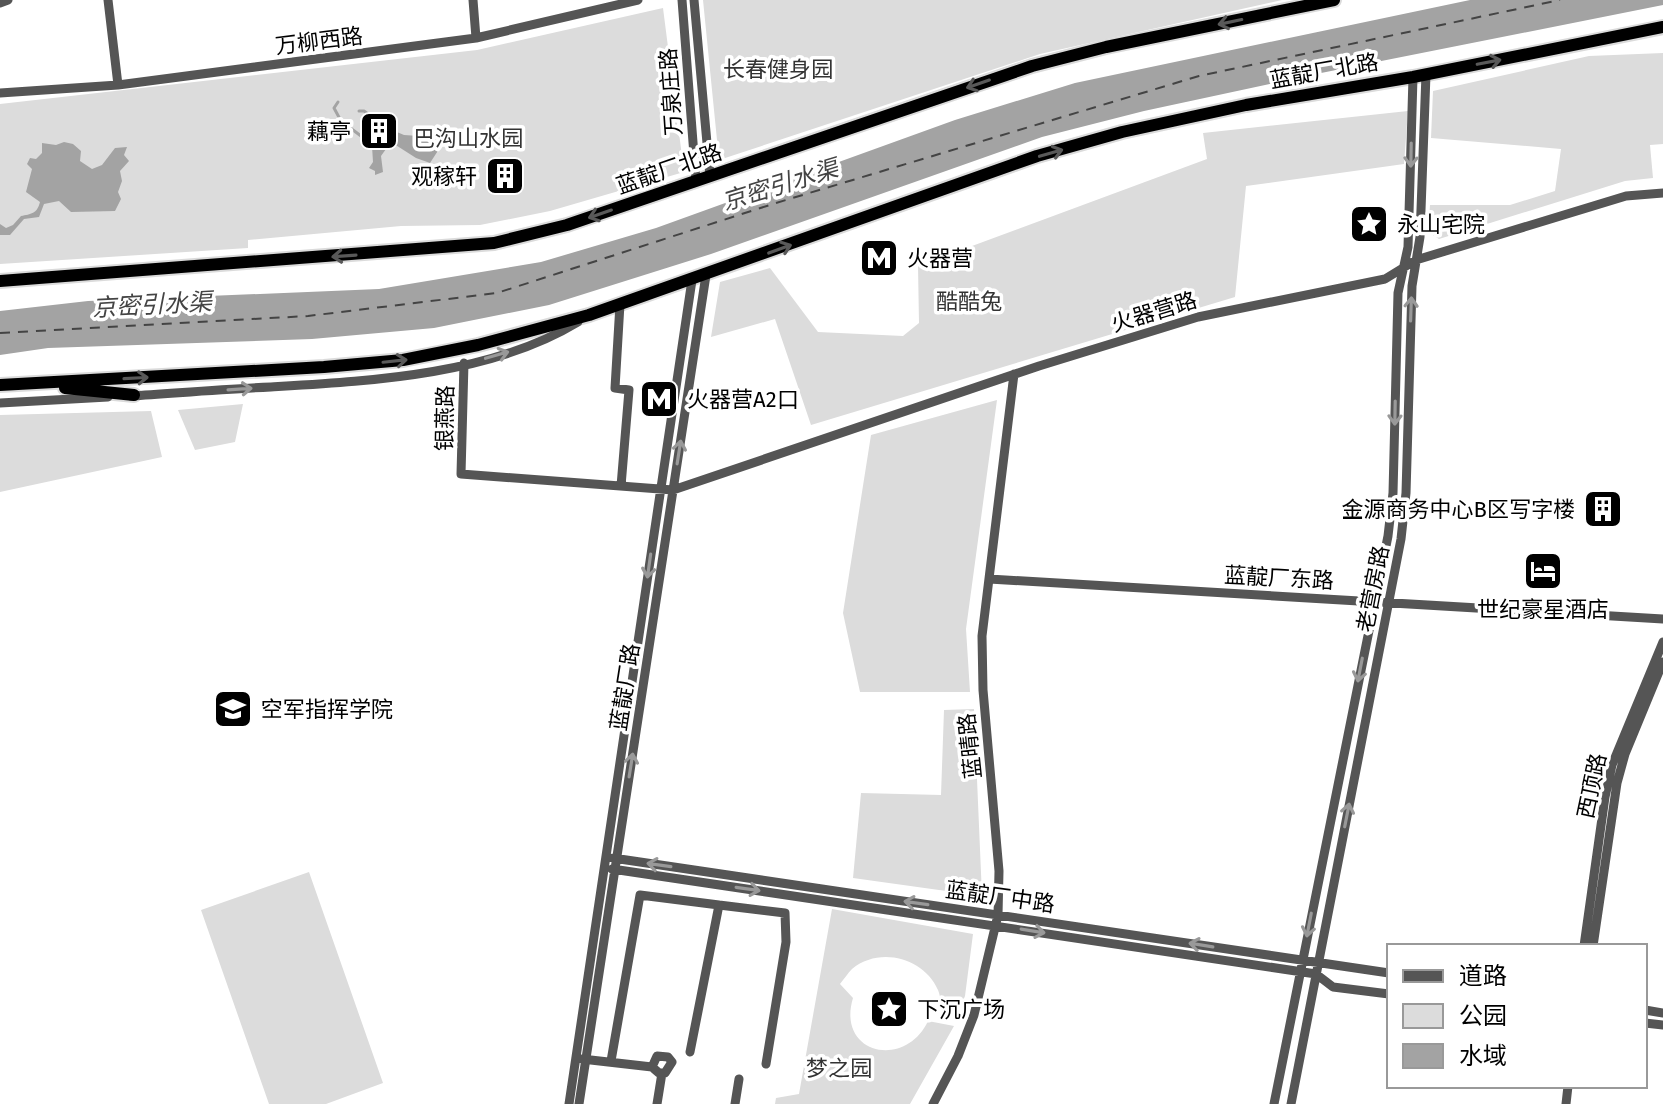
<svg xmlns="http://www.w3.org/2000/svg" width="1663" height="1104" font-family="'Fira Sans','Noto Sans SC',sans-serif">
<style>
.green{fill:#dcdcdc}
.water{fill:#a3a3a3}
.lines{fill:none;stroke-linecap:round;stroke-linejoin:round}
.stream{stroke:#a3a3a3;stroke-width:3}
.ferry{stroke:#444;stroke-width:2;stroke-dasharray:10 8;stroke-linecap:butt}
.highway-casing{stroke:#dbdbdb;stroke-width:16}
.minor{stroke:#555;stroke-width:9}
.highway{stroke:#000;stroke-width:12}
.oneway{stroke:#595959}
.oneway2{stroke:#999}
.labels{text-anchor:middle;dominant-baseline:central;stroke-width:7;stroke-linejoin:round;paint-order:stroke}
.street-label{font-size:22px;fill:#000;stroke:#fff}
.park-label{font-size:22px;fill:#333;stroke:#fff}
.poi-label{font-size:22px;fill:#000;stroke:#fff;text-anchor:start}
.water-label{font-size:24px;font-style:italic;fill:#444;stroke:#fff}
</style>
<rect width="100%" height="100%" fill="#fff"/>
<path class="green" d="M703,0H1282L1040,54L719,160Z
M663,8L684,172L550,211L480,225L401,226L248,240V248L0,264V104L477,50Z
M1663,53V144L1650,145L1653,178L1625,181L1439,239L1428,232L1430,205H1510L1555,191L1561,149L1431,138L1433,91L1589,56Z
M1408,111L1404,164L1246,186L1235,297L811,425L775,319L711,337L720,282L770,268L818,332L903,336L919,323L918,266L1207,159L1203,133Z
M997,400L966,629L970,692H860L843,613L871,435Z
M243,404L235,442L195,450L178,410Z
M151,411L162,457L0,492V415Z
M974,709L982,896L853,878L861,793L941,795L944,710Z
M309,872L383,1083L326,1104H269L201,910Z
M832,909L973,934L965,996L956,1018L942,1015C941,1007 941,997 938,990C924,958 880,946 852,969C848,973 844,979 840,984L853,998C836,1054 905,1070 928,1021L954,1026L910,1104H775L776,1098L799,1094Z"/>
<path class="water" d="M1470,0H1663V5L1316,74L1144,111L1042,137L711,254L549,305L434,328L312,339L48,348L0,355V311L88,301L379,289L541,262L656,228L955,120L1075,83Z
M385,127L404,135L419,136L436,144H442L441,146L430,163L416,158L391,142L381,156L383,172L375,175V171L369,168L373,162L372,146L382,142Z
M64,142L73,144L81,151L80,161L92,169L102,165L115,148L127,147L124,155L129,161L120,171L122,181L118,192L121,199L115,211L71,212L59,201L44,204L39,217L24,219L10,235H0V224L6,228L13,225L21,216C31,214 37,214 40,202L26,192L32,169L27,164L30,158L36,159L42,153V143L56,145Z"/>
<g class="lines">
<path class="stream" d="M338,102L334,108L341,121L373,145
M359,111H364L385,127"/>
<path class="ferry" d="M0,333L308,316L497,293L776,203L1199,76L1560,0"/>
<g class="highway-casing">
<path id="highway" d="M0,281L494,243L567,225L1032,66L1106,47L1334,0
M0,385L324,367L403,360L478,345L589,315L1037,156L1122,132L1246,105L1413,77L1663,27
M65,388L134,395"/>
</g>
<path class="minor" d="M108,0L118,85
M473,0L476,38
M682,0L696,181
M694,0L710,176
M0,3L8,0
M0,93L118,85L476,38L638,0
M620,304L615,388L629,390L621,486
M464,363L461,474L673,490L1039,366L1198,317L1385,279L1416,260L1626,196L1663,193
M131,396C178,393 224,389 271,387C371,381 491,375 578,322
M0,403L108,397
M989,579L1663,619
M613,858L1389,973
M612,869L1316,974L1333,987L1389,994
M1584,946L1605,797L1612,765L1663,642
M1593,946L1617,783L1625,754L1663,662
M1645,1010L1663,1013
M1645,1023L1663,1025
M690,1052L719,905L785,913L786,942L766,1064
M582,1059L652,1067L659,1073H665L672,1062L668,1057L657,1056L652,1067
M611,1061L640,895L719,905
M569,1104L692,280
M579,1104L706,275
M657,1104L662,1073
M735,1104L739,1079
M933,1104L958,1056L974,1015L998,915L999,871L983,690L982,636L1014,374
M1274,1104L1388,536L1393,493L1398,293L1408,247L1413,77
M1291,1104L1401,539L1406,493L1412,286L1420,237L1426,74
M1566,1104L1568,1086"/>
<use href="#highway" class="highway"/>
</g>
<defs><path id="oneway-shaft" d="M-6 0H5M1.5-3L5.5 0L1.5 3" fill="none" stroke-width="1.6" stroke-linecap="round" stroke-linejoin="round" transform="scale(2)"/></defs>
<g class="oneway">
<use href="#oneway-shaft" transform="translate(1230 22) rotate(168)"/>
<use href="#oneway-shaft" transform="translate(1489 62) rotate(-11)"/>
<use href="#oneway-shaft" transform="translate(978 84) rotate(161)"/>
<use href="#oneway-shaft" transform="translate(1051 153) rotate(-16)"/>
<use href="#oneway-shaft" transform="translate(600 214) rotate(161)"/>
<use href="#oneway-shaft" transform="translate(780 249) rotate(-20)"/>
<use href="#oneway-shaft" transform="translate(344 256) rotate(176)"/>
<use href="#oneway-shaft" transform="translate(395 361) rotate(-6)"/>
<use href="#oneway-shaft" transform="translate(136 378) rotate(-3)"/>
</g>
<g class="oneway2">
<use href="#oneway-shaft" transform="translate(1411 155) rotate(91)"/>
<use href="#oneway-shaft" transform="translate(1411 309) rotate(-88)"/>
<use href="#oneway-shaft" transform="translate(497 355) rotate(-16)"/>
<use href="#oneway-shaft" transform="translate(240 389) rotate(-4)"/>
<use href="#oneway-shaft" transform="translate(1395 413) rotate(91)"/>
<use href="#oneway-shaft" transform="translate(679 452) rotate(-81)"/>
<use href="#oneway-shaft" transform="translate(649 566) rotate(98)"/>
<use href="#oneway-shaft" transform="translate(1360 670) rotate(101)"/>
<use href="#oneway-shaft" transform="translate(631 765) rotate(-81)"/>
<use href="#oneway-shaft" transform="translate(1347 815) rotate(-79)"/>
<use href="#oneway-shaft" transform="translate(659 865) rotate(-172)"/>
<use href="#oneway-shaft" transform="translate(748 889) rotate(8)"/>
<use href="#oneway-shaft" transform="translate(916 903) rotate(-172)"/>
<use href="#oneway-shaft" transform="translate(1309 925) rotate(101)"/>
<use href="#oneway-shaft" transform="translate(1033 931) rotate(9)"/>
<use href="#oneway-shaft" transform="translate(1201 945) rotate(-171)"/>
</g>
<defs>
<g id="building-square" transform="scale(2)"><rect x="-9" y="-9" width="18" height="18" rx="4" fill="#000" stroke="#fff"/><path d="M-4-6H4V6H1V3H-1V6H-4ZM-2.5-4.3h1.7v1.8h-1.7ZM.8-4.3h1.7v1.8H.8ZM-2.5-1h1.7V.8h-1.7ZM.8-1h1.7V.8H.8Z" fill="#fff"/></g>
<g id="sight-square" transform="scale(2)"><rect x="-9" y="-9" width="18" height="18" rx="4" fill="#000" stroke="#fff"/><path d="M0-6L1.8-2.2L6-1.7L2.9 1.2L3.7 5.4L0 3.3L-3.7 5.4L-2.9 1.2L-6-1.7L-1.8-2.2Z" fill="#fff"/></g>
<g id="metro-square" transform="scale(2)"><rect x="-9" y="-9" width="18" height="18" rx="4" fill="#000" stroke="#fff"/><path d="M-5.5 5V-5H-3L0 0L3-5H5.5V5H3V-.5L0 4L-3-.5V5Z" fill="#fff"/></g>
<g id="hotel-square" transform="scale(2)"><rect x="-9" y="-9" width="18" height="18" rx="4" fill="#000" stroke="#fff"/><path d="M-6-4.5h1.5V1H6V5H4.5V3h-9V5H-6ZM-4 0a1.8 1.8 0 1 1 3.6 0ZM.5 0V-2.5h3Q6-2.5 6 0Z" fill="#fff"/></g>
<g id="university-square" transform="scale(2)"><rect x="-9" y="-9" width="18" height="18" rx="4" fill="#000" stroke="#fff"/><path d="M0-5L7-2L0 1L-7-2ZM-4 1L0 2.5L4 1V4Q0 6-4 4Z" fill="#fff"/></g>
</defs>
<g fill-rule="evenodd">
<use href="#building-square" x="379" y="131"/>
<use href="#building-square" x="505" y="176"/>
<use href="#sight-square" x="1369" y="224"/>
<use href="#metro-square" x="879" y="258"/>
<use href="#metro-square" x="659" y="399"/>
<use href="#building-square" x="1603" y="509"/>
<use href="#hotel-square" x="1543" y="571"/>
<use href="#university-square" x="233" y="709"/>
<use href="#sight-square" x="889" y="1009"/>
</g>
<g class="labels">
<g class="street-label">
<text transform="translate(319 41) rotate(-7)">万柳西路</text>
<text transform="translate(1324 71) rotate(-10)">蓝靛厂北路</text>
<text transform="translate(671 92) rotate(-94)">万泉庄路</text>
<text transform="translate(669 169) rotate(-19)">蓝靛厂北路</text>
<text transform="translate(1154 312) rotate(-17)">火器营路</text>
<text transform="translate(445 418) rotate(-89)">银燕路</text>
<text transform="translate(1279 578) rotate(3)">蓝靛厂东路</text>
<text transform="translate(1373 589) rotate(-79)">老营房路</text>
<text transform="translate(625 687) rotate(-81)">蓝靛厂路</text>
<text transform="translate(970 746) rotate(-96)">蓝晴路</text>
<text transform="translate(1592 786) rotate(-78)">西顶路</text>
<text transform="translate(1000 897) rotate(8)">蓝靛厂中路</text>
</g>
<g class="park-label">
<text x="778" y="69">长春健身园</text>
<text x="468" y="138">巴沟山水园</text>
<text x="969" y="301">酷酷兔</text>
<text x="839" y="1068">梦之园</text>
</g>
<g class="poi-label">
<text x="351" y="131" text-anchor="end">藕亭</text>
<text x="477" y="176" text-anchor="end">观稼轩</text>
<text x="1397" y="224">永山宅院</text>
<text x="907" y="258">火器营</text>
<text x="687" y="399">火器营A2口</text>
<text x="1575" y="509" text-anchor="end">金源商务中心B区写字楼</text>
<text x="1543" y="609" text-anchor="middle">世纪豪星酒店</text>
<text x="261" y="709">空军指挥学院</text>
<text x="917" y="1009">下沉广场</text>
</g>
<g class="water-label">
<text transform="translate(780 185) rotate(-17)">京密引水渠</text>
<text transform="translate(152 305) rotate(-3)">京密引水渠</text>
</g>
</g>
<rect x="1387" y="944" width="260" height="144" fill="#ffffff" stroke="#999999" stroke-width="2"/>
<rect x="1403" y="970" width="40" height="12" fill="#555555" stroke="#999999" stroke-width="2"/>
<text x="1459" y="984" font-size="24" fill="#000000">道路</text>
<rect x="1403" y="1004" width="40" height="24" fill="#dcdcdc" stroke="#999999" stroke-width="2"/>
<text x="1459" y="1024" font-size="24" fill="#000000">公园</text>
<rect x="1403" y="1044" width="40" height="24" fill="#a3a3a3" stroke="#999999" stroke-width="2"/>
<text x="1459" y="1064" font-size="24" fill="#000000">水域</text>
</svg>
